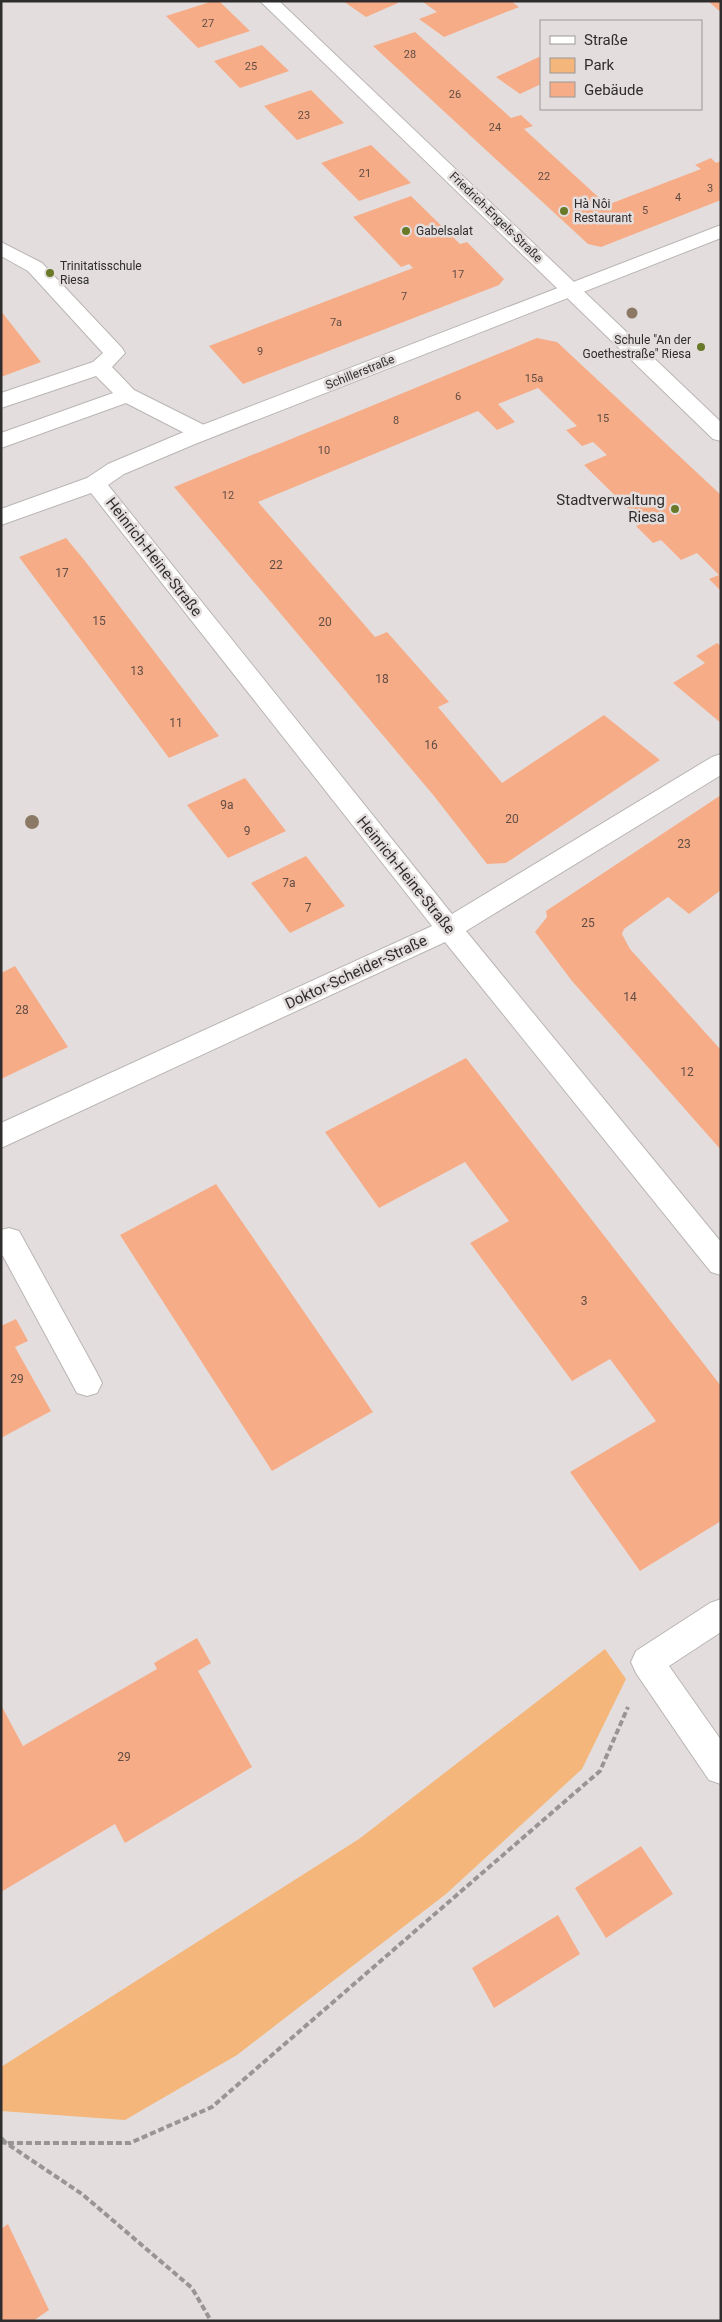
<svg xmlns="http://www.w3.org/2000/svg" width="722" height="2322" font-family="Roboto,sans-serif">
<style>
.green{fill:#f4b67a}
.building{fill:#f7ac88}
.lines{fill:none;stroke-linecap:round;stroke-linejoin:round}
.lane-casing{stroke:#bab5b4;stroke-width:2}
.street-casing{stroke:#bab5b4;stroke-width:2}
.secondary-casing{stroke:#bab5b4;stroke-width:2}
.path{stroke:#989594;stroke-width:4;stroke-dasharray:6 3;stroke-linecap:butt}
.lane{fill:#fff;fill-rule:evenodd}
.street{fill:#fff;fill-rule:evenodd}
.secondary{fill:#fff;fill-rule:evenodd}
.tree{fill:#8b7966}
.poi-dot{fill:#697927;stroke:#e3dedd;stroke-width:2}
.labels{text-anchor:middle;dominant-baseline:central;stroke-width:5;stroke-linejoin:round;paint-order:stroke}
.far-number-label{font-size:11px;fill:#614d44}
.far-poi-label{font-size:12px;fill:#2f2d2d;stroke:#e3dedd;text-anchor:start}
.far-street-label{font-size:12px;fill:#2f2d2d;stroke:#e3dedd}
.number-label{font-size:12px;fill:#614d44}
.poi-label{font-size:15px;fill:#2f2d2d;stroke:#e3dedd;text-anchor:end}
.street-label{font-size:15px;fill:#2f2d2d;stroke:#e3dedd}
</style>
<rect width="100%" height="100%" fill="#e3dedd"/>
<path class="green" d="M605,1649L626,1679L582,1769L446,1894L237,2055L125,2120L1,2111V2067L359,1839Z"/>
<path class="building" d="M213,1H219L250,31L198,48L166,16Z
M343,1H395L398,3L366,17Z
M425,1H511L519,7L444,37L419,19L437,12L423,2Z
M708,1H721V12L717,9Z
M415,32L511,118L521,115L533,126L524,129L607,205L701,169L695,165L711,158L716,163L721,161V200L601,247L588,244L373,46Z
M262,45L289,71L240,88L214,61Z
M541,56V84L520,94L496,77Z
M311,90L344,123L297,140L264,106Z
M371,145L411,183L359,201L321,163Z
M411,196L460,244L467,242L504,279L499,285L243,384L209,346L413,268L409,264L401,267L353,217Z
M1,311L41,362L1,377Z
M537,338L557,342L721,495V591L709,579L719,575L697,553L681,560L661,540L653,543L636,526L643,523L584,465L607,455L593,442L582,446L566,430L577,426L538,388L498,404L515,422L497,430L478,411L258,502L375,637L387,632L449,702L438,707L502,783L604,715L660,760L506,863L487,864L434,796L174,487Z
M66,538L85,561L219,736L169,758L19,557Z
M717,643L721,646V723L673,683L705,663L696,656Z
M245,778L286,831L228,858L187,805Z
M721,795V890L689,914L668,897L624,929L622,934L630,949L721,1050V1150L572,981L535,932L547,917L546,911Z
M306,856L345,906L290,933L251,883Z
M15,966L68,1047L1,1079V973Z
M466,1058L721,1386V1521L640,1571L570,1472L656,1421L610,1359L572,1381L470,1243L509,1221L465,1162L379,1208L325,1132Z
M216,1184L373,1412L272,1471L120,1235Z
M16,1319L28,1341L15,1347L51,1411L1,1438V1326Z
M197,1638L211,1663L198,1671L252,1767L125,1843L115,1824L1,1892V1705L23,1746L157,1669L154,1663Z
M641,1846L673,1894L606,1938L575,1888Z
M558,1915L580,1954L494,2008L472,1968Z
M8,2224L49,2310L33,2321H1V2229Z"/>
<g class="lines">
<g class="lane-casing">
<path id="lane" d="M1,242L42,263L122,348L125,353L112,367L134,390L210,428L213,433L210,438L202,440L194,438L126,403L1,448V433L113,393L96,376L1,408V393L93,362L103,353L28,271L1,256Z
M9,1228L19,1231L97,1373L102,1383L97,1393L87,1396L77,1393L3,1256H1V1230Z
M721,1599V1632L669,1666L721,1740V1784L709,1780L636,1673L631,1662L636,1651L710,1603Z"/>
</g>
<g class="street-casing">
<path id="street" d="M721,225V238L195,444L124,474L108,485L452,914L712,757L721,754V775L466,931L721,1242V1275L711,1272L445,942L1,1148V1123L432,926L91,493L1,525V509L87,478L108,464L179,434Z"/>
</g>
<g class="secondary-casing">
<path id="secondary" d="M260,1H279L721,422V441L713,439Z"/>
</g>
<path class="path" d="M1,2138L6,2143H130L212,2107L600,1771L628,1707
M1,2142L6,2143L82,2194L192,2288L211,2321"/>
<use href="#lane" class="lane"/>
<use href="#street" class="street"/>
<use href="#secondary" class="secondary"/>
</g>
<g class="tree">
<circle cx="632" cy="313" r="5.5"/>
<circle cx="32" cy="822" r="7"/>
</g>
<g class="poi-dot">
<circle cx="564" cy="211" r="5"/>
<circle cx="406" cy="231" r="5"/>
<circle cx="50" cy="273" r="5"/>
<circle cx="701" cy="347" r="5"/>
<circle cx="675" cy="509" r="5"/>
</g>
<g class="labels">
<g class="far-number-label">
<text x="208" y="23">27</text>
<text x="410" y="54">28</text>
<text x="251" y="66">25</text>
<text x="455" y="94">26</text>
<text x="304" y="115">23</text>
<text x="495" y="127">24</text>
<text x="365" y="173">21</text>
<text x="544" y="176">22</text>
<text x="710" y="188">3</text>
<text x="678" y="197">4</text>
<text x="645" y="210">5</text>
<text x="458" y="274">17</text>
<text x="404" y="296">7</text>
<text x="336" y="322">7a</text>
<text x="260" y="351">9</text>
<text x="534" y="378">15a</text>
<text x="458" y="396">6</text>
<text x="603" y="418">15</text>
<text x="396" y="420">8</text>
<text x="324" y="450">10</text>
<text x="228" y="495">12</text>
</g>
<g class="far-poi-label">
<text x="574" y="204">Hà Nôi<tspan x="574" dy="14">Restaurant</tspan></text>
<text x="416" y="231">Gabelsalat</text>
<text x="60" y="266">Trinitatisschule<tspan x="60" dy="14">Riesa</tspan></text>
<text x="691" y="340" text-anchor="end">Schule "An der<tspan x="691" dy="14">Goethestraße" Riesa</tspan></text>
</g>
<g class="far-street-label">
<text transform="translate(496 217) rotate(44)">Friedrich-Engels-Straße</text>
<text transform="translate(360 372) rotate(-22)">Schillerstraße</text>
</g>
<g class="number-label">
<text x="276" y="565">22</text>
<text x="62" y="573">17</text>
<text x="99" y="621">15</text>
<text x="325" y="622">20</text>
<text x="137" y="671">13</text>
<text x="382" y="679">18</text>
<text x="176" y="723">11</text>
<text x="431" y="745">16</text>
<text x="227" y="805">9a</text>
<text x="512" y="819">20</text>
<text x="247" y="831">9</text>
<text x="684" y="844">23</text>
<text x="289" y="883">7a</text>
<text x="308" y="908">7</text>
<text x="588" y="923">25</text>
<text x="630" y="997">14</text>
<text x="22" y="1010">28</text>
<text x="687" y="1072">12</text>
<text x="584" y="1301">3</text>
<text x="17" y="1379">29</text>
<text x="124" y="1757">29</text>
</g>
<g class="poi-label">
<text x="665" y="500">Stadtverwaltung<tspan x="665" dy="17">Riesa</tspan></text>
</g>
<g class="street-label">
<text transform="translate(154 557) rotate(52)">Heinrich-Heine-Straße</text>
<text transform="translate(406 875) rotate(51)">Heinrich-Heine-Straße</text>
<text transform="translate(356 972) rotate(-25)">Doktor-Scheider-Straße</text>
</g>
</g>
<rect width="722" height="2322" fill="none" stroke="#2f2d2d" stroke-width="5"/>
<rect x="540" y="20" width="162" height="90" fill="#e3dedd" stroke="#9b9797"/>
<rect x="550" y="36" width="25" height="8" fill="#ffffff" stroke="#9b9797"/>
<text x="584" y="45" font-size="15" fill="#2f2d2d">Straße</text>
<rect x="550" y="58" width="25" height="15" fill="#f4b67a" stroke="#9b9797"/>
<text x="584" y="70" font-size="15" fill="#2f2d2d">Park</text>
<rect x="550" y="82" width="25" height="15" fill="#f7ac88" stroke="#9b9797"/>
<text x="584" y="95" font-size="15" fill="#2f2d2d">Gebäude</text>
</svg>
